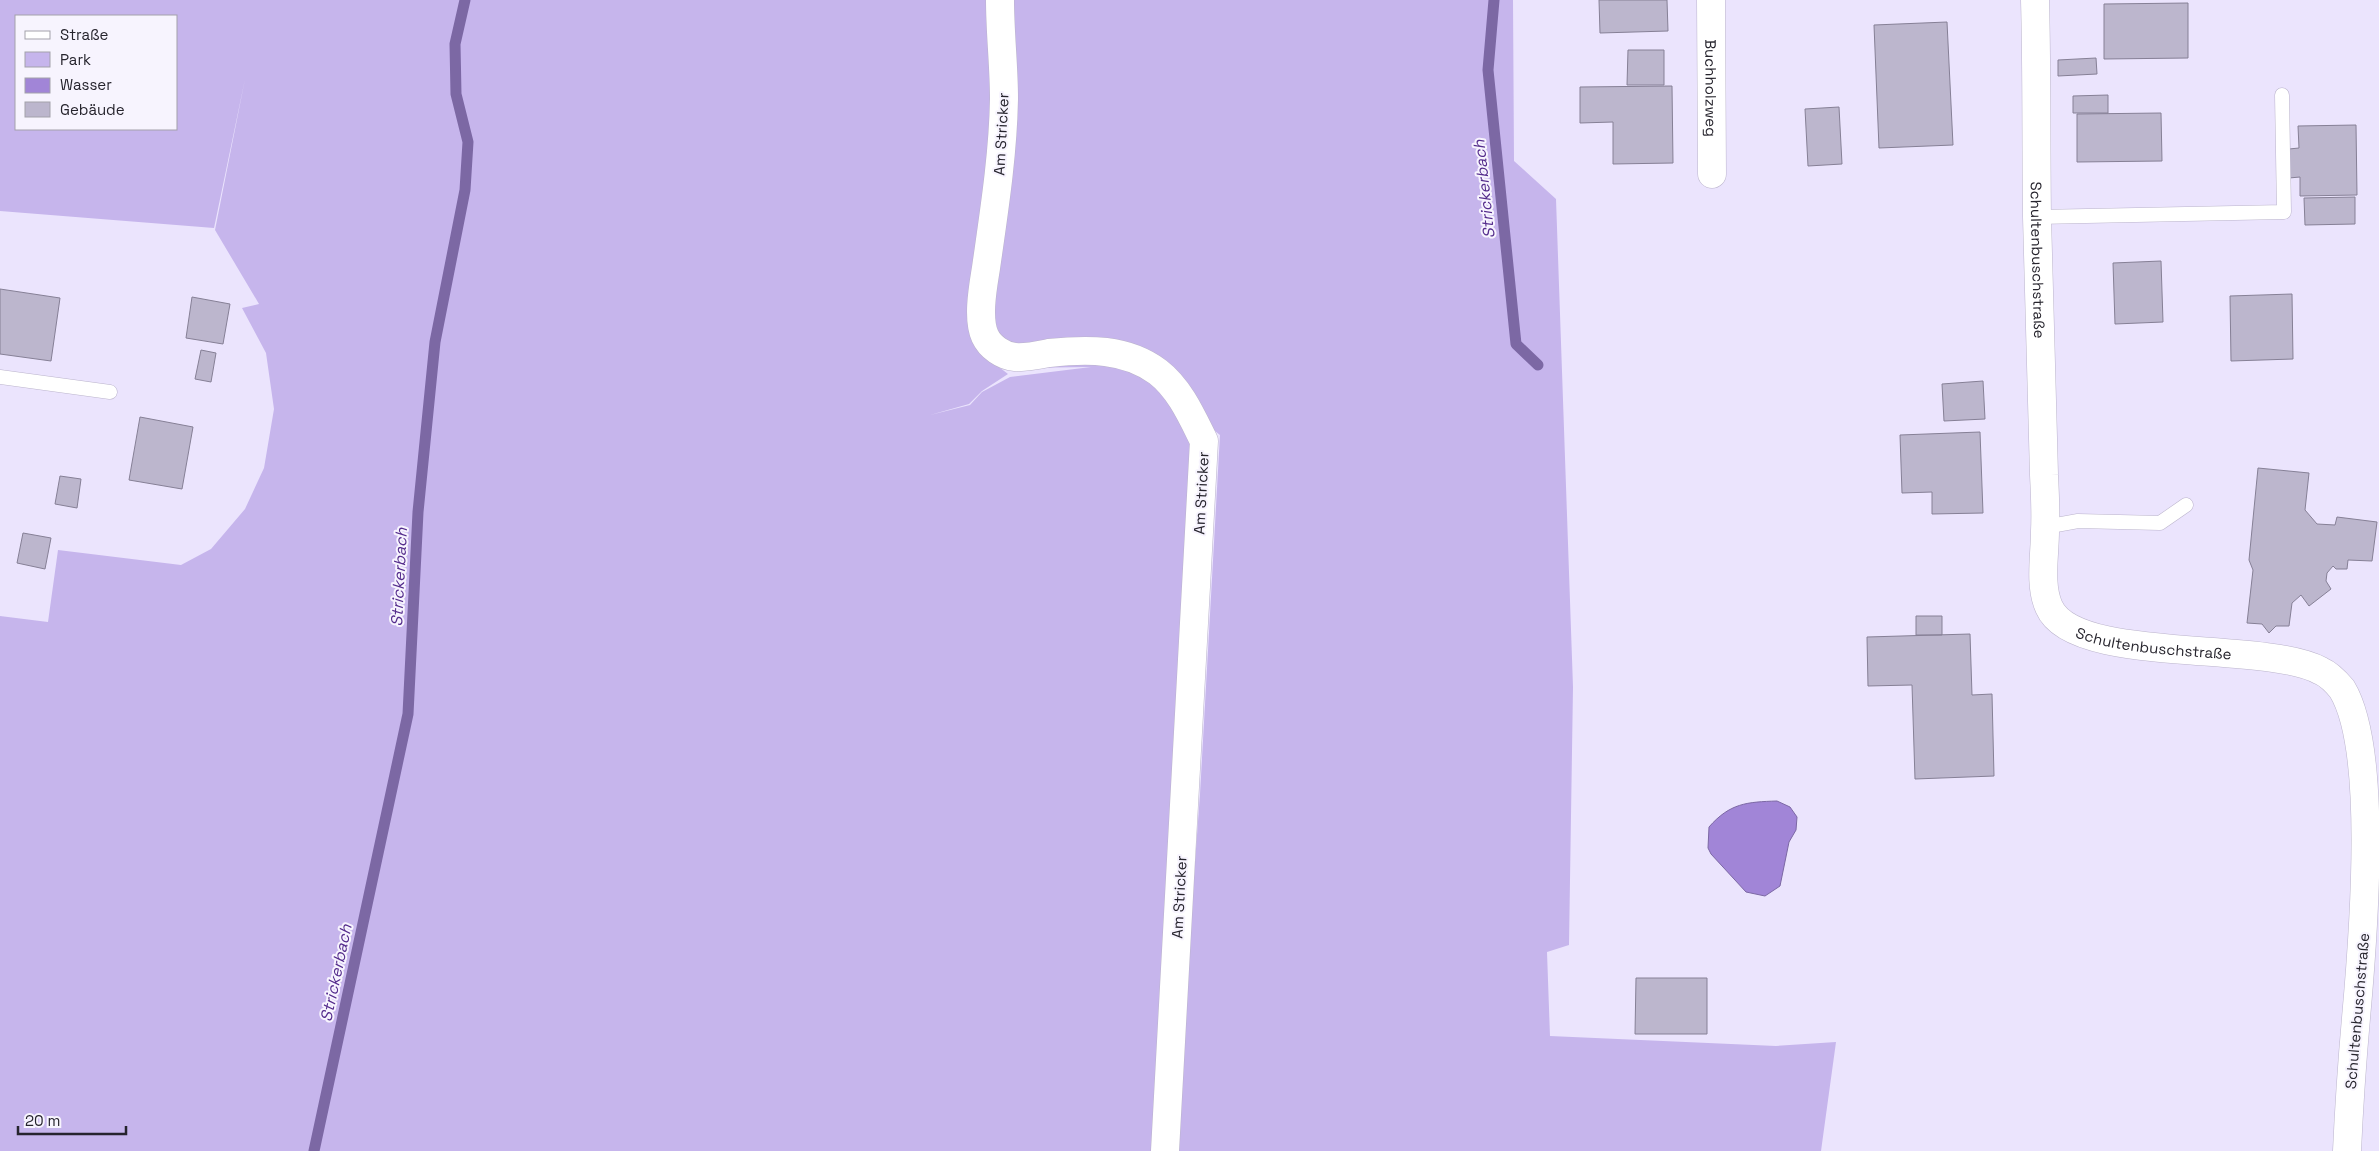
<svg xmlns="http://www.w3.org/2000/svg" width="2379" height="1151" font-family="'Space Grotesk',sans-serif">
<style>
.green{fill:#c6b5ec;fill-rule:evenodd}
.water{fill:#a185d7;stroke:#7c68a4}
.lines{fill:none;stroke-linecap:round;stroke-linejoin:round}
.stream{stroke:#7c68a4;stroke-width:11}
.building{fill:#bcb6cd;stroke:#868096}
.lane-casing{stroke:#bbb4cc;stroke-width:15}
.street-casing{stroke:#bbb4cc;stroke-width:29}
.lane{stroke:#fff;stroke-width:14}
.street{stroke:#fff;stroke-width:28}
.labels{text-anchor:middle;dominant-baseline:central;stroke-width:4;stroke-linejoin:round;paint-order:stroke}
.street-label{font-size:15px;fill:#26242d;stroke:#f7f4fe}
.water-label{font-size:16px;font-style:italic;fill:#542c8c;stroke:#f7f4fe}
</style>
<rect width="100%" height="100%" fill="#ebe4fd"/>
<path class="green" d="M0,0H1513L1514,161L1556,199L1573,687L1569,945L1547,952L1550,1036L1776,1046L1836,1042L1821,1151H1174L1200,794L1220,435L1167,393L1193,439L1154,1151H0V616L48,622L58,550L181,565L211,549L245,509L264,468L274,409L266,353L242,308L259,304L215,230L245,79L214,228L0,211ZM16,16H176V129H16ZM978,351L1013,368L1091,367L1010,377L982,392L970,405L930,415L969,404L982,391L1008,374Z"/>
<path class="water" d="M1777,801L1790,807L1797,817L1796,830L1789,842L1780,886L1765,896L1746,892L1711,854L1708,848L1709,827C1730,803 1747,802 1777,801Z"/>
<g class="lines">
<path class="stream" d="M1494,0L1488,70L1516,344L1538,365
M314,1151L408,714L418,512L435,342L465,190L468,142L456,94L455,44L465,0"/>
</g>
<path class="building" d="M1599,0H1667L1668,31L1600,33Z
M2188,3V58L2104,59V4Z
M1947,22L1953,145L1879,148L1874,25Z
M1628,50H1664V85H1627Z
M2096,58L2097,74L2058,76V60Z
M1672,86L1673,163L1613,164V122L1580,123V87Z
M2108,95V113H2073V96Z
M1839,107L1842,164L1808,166L1805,109Z
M2161,113L2162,161L2077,162V114Z
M2356,125L2357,195L2300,196V177L2289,178V149L2299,148L2298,126Z
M2355,197V224L2305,225L2304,198Z
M2161,261L2163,322L2115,324L2113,263Z
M0,289L60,298L51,361L0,354Z
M2292,294L2293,359L2231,361L2230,296Z
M192,297L230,304L223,344L186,338Z
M201,350L216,353L211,382L195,379Z
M1983,381L1985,419L1944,421L1942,384Z
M140,417L193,427L182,489L129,480Z
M1980,432L1983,513L1932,514V492L1902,493L1900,435Z
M2258,468L2309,473L2305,510L2317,524L2335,525L2337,517L2377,522L2372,561L2348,560L2347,569H2336L2333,566L2327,573L2326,581L2331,589L2309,606L2301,595L2292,603L2289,626H2276L2269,633L2262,624L2247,623L2253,570L2249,560Z
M60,476L81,479L77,508L55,504Z
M23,533L51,538L45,569L17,563Z
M1916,616H1942V635H1916Z
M1970,634L1972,695L1992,694L1994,776L1915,779L1912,685L1868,686L1867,637Z
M1636,978H1707V1034H1635Z"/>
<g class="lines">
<g class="lane-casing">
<path id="lane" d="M2037,217L2284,212L2282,95
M0,377L110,392
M2045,527L2078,521L2160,523L2186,505"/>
</g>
<g class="street-casing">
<g id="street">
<path d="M1000,0C1000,33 1004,66 1004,99C1003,155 994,212 986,268C983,287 977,318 985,336C990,347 1003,356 1015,357C1025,358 1039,355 1049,353C1087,349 1126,348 1158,372C1180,389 1192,417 1204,441L1165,1151"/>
<path id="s1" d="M1711,0L1712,174"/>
<path id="s2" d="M2035,0C2037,72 2036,144 2037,217C2039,303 2042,389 2044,475C2045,494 2046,512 2045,531C2045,555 2039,585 2049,607C2074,665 2265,640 2321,671C2328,674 2337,683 2342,689C2379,750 2363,941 2356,1018C2352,1063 2349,1107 2347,1151"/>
</g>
</g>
<use href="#lane" class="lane"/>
<use href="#street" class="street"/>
</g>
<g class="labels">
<g class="street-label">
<text stroke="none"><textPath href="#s1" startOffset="88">Buchholzweg</textPath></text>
<text transform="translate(1001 134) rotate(-87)">Am Stricker</text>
<text stroke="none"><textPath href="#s2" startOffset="260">Schultenbuschstraße</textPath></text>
<text transform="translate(1201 493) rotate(-87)">Am Stricker</text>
<text stroke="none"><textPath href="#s2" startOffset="724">Schultenbuschstraße</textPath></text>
<text transform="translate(1179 897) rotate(-87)">Am Stricker</text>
<text transform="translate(2357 1011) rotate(-85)">Schultenbuschstraße</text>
</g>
<g class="water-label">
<text transform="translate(1484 189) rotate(-96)">Strickerbach</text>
<text transform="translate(399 577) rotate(-87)">Strickerbach</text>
<text transform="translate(336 973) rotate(-78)">Strickerbach</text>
</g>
</g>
<rect x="15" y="15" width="162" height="115" fill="#f7f4fe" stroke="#a3a1aa"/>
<rect x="25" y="31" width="25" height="8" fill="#ffffff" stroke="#a3a1aa"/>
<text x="60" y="40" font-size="15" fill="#26242d">Straße</text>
<rect x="25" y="52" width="25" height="15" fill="#c6b5ec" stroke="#a3a1aa"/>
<text x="60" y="65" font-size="15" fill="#26242d">Park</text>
<rect x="25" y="78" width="25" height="15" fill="#a185d7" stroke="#a3a1aa"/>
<text x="60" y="90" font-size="15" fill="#26242d">Wasser</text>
<rect x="25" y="102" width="25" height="15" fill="#bcb6cd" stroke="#a3a1aa"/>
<text x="60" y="115" font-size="15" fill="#26242d">Gebäude</text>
<path d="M18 1126v8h108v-8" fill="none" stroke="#26242d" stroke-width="2.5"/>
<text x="25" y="1126" font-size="15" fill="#26242d" stroke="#f7f4fe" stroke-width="4" paint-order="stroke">20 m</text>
</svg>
